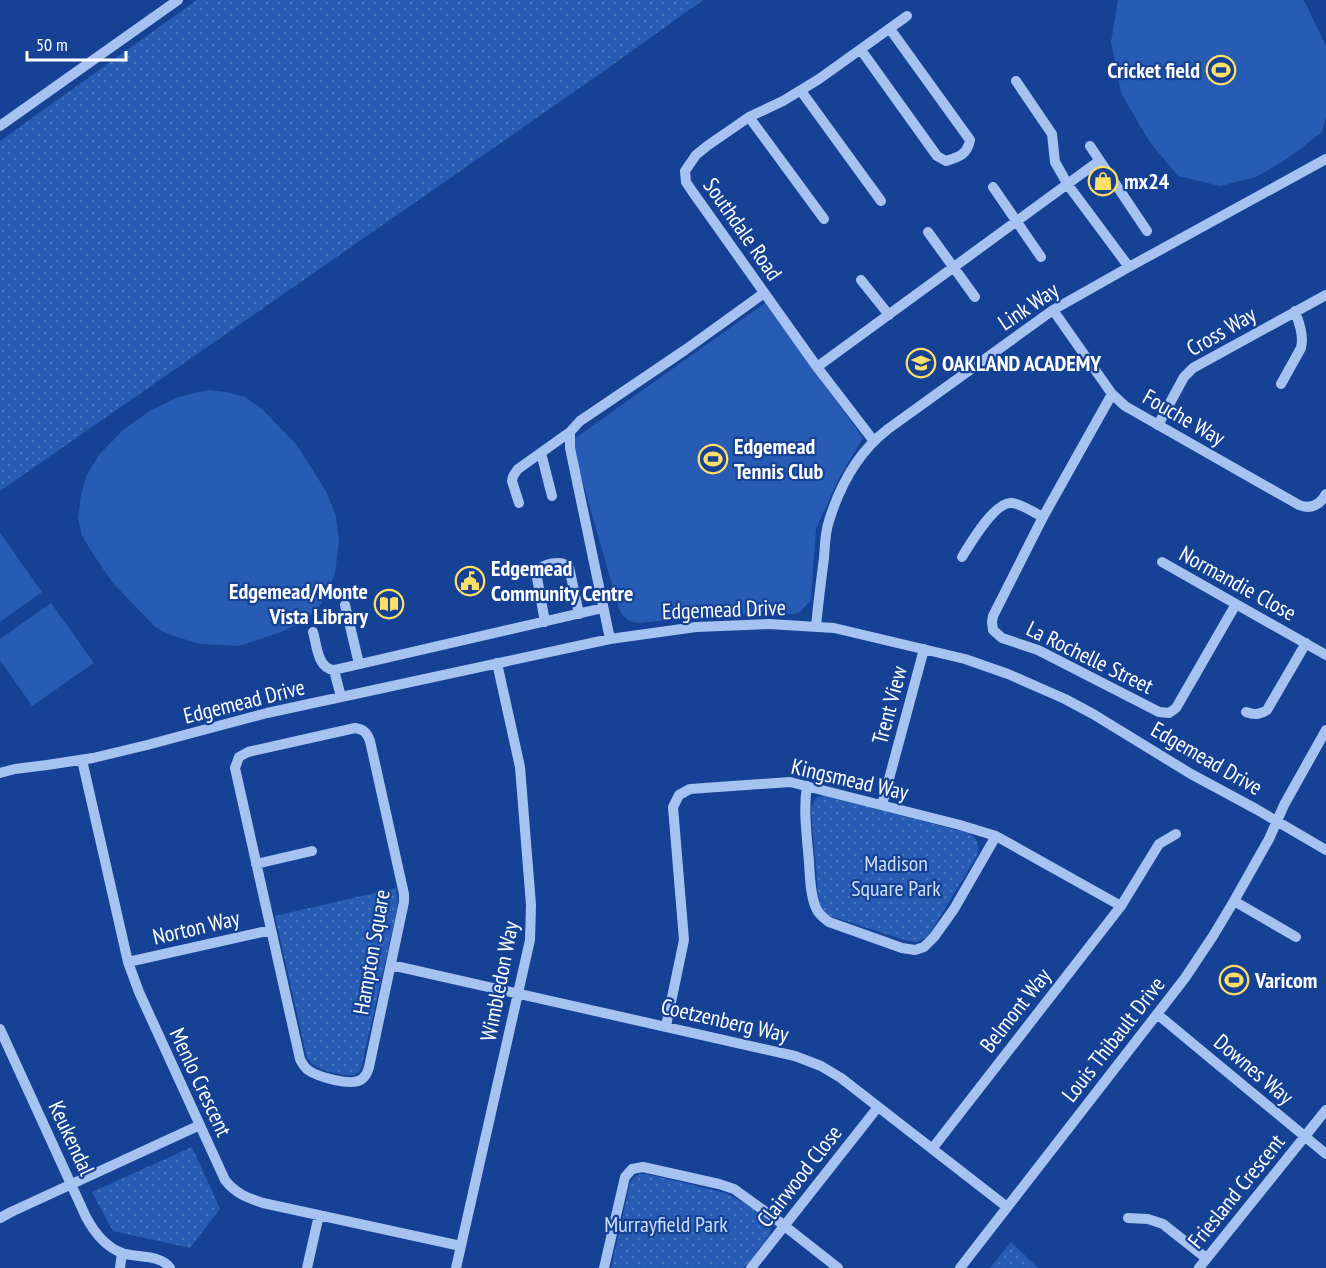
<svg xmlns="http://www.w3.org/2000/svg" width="1326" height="1268" font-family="'PT Sans Narrow',sans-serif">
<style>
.grass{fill:url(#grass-dots)}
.garden{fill:#285bb3}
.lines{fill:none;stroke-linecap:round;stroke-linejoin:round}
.minor{stroke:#a5c2f1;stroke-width:10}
.labels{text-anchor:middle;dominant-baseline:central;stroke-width:4.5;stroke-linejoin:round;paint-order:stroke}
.poi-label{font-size:22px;font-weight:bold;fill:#fff;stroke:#154295;text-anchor:start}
.street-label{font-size:22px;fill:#fff;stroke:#154295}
.park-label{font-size:22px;fill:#cddefc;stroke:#154295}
</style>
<defs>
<pattern id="grass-dots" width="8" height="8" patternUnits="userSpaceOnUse" patternTransform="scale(1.5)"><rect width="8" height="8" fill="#285bb3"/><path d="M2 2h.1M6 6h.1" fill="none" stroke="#4874be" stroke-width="1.8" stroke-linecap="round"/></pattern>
</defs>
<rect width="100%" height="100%" fill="#154295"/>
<path class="grass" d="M197,0H703L597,76L0,491V141Z
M824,795L968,833C977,837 980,844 978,854L929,935L925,938L917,942L908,941L827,915L819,905L811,808L816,798Z
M396,888L398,899L397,910L361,1069L359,1072L353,1076C339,1074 314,1071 307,1058L275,916Z
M192,1147L220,1209L190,1248L113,1231L92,1192Z
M639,1174H647L725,1193C735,1197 766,1214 770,1225C771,1229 771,1230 770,1235L744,1268H611L630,1183L632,1179Z
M1011,1242L1038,1268H990Z"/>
<path class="garden" d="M1118,0H1303L1306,4L1326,46V118L1322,132L1287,159L1256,177L1220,186L1178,176L1149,141L1121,93L1111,42Z
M765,303L863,438L839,478L816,529L811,600L800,612L795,614H725L640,623C630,623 623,618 619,609L571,441Z
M208,390L226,392L245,397L262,409L296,444L326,491L336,516L339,541L335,573L328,593L318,608L303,622L281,632L239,646L201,644L173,636L155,627L113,583L95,557L82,536L78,518L81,495L86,476L99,455L123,430L151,410L178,397Z
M0,533L42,592L0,622Z
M51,603L94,663L32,706L0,660V639Z"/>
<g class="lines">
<path class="minor" d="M861,50L937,156L946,161C959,157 967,155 970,140L890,29
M1016,81L1052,134L1055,162L1068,185L1129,267
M801,91L881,201
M749,117L824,219
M0,126L178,0
M1090,146L1147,231
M993,187L1041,257
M928,232L975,297
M861,280L889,315
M1053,310L1112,394L1125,406L1299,505C1311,510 1320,505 1326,494
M817,367L1099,161
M1281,384L1301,348C1304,335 1299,323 1295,311
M1112,394L1043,517L993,616L992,622L993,630L1002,638L1038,650L1159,712L1169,713L1176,708L1236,604
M1158,425L1184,377L1193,368L1326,295
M873,440L817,367L692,191L686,182L685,171L696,155L707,146L749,117L783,101L819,79L907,16
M541,453L552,496
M519,503L512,481C512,476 515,473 518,469L570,432
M962,557C970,544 995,501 1012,503C1022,504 1034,513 1043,517
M1162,562L1326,655
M345,605L359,664
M545,622L536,572C543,564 561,559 569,567L579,614
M816,627C818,604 821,581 824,558C825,546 825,532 829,521C840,485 858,452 888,429L1053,310L1129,267L1326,159
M313,632C317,645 317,668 334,670
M610,639L570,448V432L580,421L685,350L764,293
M341,697L334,670L603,608
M1246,712C1254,715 1259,715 1267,710L1306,643
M355,728C364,729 367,733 370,741L404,894V902L369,1067C368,1071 366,1076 362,1079C352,1087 318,1077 308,1070C304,1067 302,1063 300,1059L235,768L239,757L248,752Z
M82,760L128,962L139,992L225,1180C235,1193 247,1198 263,1203L461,1246
M0,773L15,769L47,765L93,758L147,745L267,713L610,639L696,627L769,624L834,628L965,659L1008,674L1065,699L1093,714L1191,774L1256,809L1326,850
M807,786C803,810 807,837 809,862C810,877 810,894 816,908C819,915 824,918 829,922L902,948L915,950L924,947L934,937L954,909L996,836
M882,805L924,649
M256,864L312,851
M1234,901L1296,937
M128,962L271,930
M391,965L795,1056L821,1066L841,1078L1007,1207
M1157,1014L1326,1154
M666,1026L684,940L673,807L679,795L690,789L790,782L960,825L996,836L1121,906
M0,1029L86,1217C94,1232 106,1247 122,1253C137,1258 160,1254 170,1268
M932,1149L1121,906L1159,844L1176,834
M0,1218L11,1212L200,1125
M1128,1218L1148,1219L1163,1224L1206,1258
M120,1268L122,1253
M307,1268L319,1215
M456,1268L530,940L531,905L520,767L497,663
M604,1268L625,1177L632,1169L643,1167L719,1184L734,1189L777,1220L838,1268
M751,1268L878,1107
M960,1268L1185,978L1213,936L1234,901L1269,839L1284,805L1326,730
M1199,1268L1326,1110"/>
</g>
<defs>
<g id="stadium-ring" transform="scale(1.5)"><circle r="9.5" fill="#154295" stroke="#ffdf66" stroke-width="1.5"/><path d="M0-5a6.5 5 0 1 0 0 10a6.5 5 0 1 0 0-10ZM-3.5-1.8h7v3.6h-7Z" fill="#ffdf66"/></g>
<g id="shop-ring" transform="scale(1.5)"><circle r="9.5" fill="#154295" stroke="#ffdf66" stroke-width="1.5"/><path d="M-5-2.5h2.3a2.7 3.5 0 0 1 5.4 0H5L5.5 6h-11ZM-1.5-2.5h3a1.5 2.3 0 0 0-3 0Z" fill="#ffdf66"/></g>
<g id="school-ring" transform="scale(1.5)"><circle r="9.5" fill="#154295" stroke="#ffdf66" stroke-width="1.5"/><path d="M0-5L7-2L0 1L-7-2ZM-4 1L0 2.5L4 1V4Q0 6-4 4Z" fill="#ffdf66"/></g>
<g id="civic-ring" transform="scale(1.5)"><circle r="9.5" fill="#154295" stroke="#ffdf66" stroke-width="1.5"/><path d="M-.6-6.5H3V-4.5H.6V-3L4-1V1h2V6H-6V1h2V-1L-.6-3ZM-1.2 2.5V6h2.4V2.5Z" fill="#ffdf66"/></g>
<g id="library-ring" transform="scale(1.5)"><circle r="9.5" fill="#154295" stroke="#ffdf66" stroke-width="1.5"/><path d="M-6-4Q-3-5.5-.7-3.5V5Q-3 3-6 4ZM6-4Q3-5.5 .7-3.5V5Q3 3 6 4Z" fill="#ffdf66"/></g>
</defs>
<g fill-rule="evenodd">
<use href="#stadium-ring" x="1221" y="70"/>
<use href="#shop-ring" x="1103" y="181"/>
<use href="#school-ring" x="921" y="363"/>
<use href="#stadium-ring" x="713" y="459"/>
<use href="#civic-ring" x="470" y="581"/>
<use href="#library-ring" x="389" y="604"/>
<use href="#stadium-ring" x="1234" y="980"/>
</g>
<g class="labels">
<g class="poi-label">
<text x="1200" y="70" text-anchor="end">Cricket field</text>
<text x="1124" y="181">mx24</text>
<text x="942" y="363">OAKLAND ACADEMY</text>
<text x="734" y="446">Edgemead<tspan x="734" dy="25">Tennis Club</tspan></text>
<text x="491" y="568">Edgemead<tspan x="491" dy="25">Community Centre</tspan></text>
<text x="368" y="591" text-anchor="end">Edgemead/Monte<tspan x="368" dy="25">Vista Library</tspan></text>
<text x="1255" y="980">Varicom</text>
</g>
<g class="street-label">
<text transform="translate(743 229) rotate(55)">Southdale Road</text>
<text transform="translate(1028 306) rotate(-34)">Link Way</text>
<text transform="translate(1221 331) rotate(-30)">Cross Way</text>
<text transform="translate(1184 417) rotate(30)">Fouche Way</text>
<text transform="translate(1238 583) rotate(29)">Normandie Close</text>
<text transform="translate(724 609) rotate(-2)">Edgemead Drive</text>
<text transform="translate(1090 657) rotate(26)">La Rochelle Street</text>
<text transform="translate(244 701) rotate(-14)">Edgemead Drive</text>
<text transform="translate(889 705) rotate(-75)">Trent View</text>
<text transform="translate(1207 758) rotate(30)">Edgemead Drive</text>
<text transform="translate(850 779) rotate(13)">Kingsmead Way</text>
<text transform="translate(196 927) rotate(-13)">Norton Way</text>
<text transform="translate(371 952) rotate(-80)">Hampton Square</text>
<text transform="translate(499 981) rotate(-79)">Wimbledon Way</text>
<text transform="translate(1015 1010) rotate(-52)">Belmont Way</text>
<text transform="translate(725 1020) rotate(13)">Coetzenberg Way</text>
<text transform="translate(1113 1039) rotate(-52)">Louis Thibault Drive</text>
<text transform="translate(1254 1069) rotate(40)">Downes Way</text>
<text transform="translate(201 1082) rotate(65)">Menlo Crescent</text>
<text transform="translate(72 1138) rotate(65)">Keukendal</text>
<text transform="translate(799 1176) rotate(-52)">Clairwood Close</text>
<text transform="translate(1236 1191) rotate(-51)">Friesland Crescent</text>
</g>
<g class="park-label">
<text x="896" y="863">Madison<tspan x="896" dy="25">Square Park</tspan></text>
<text x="666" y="1224">Murrayfield Park</text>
</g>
</g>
<path d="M27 51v9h99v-9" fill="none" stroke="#ffffff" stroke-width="3"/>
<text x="36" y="51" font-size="18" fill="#ffffff" stroke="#154295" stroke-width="4.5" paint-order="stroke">50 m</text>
</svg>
